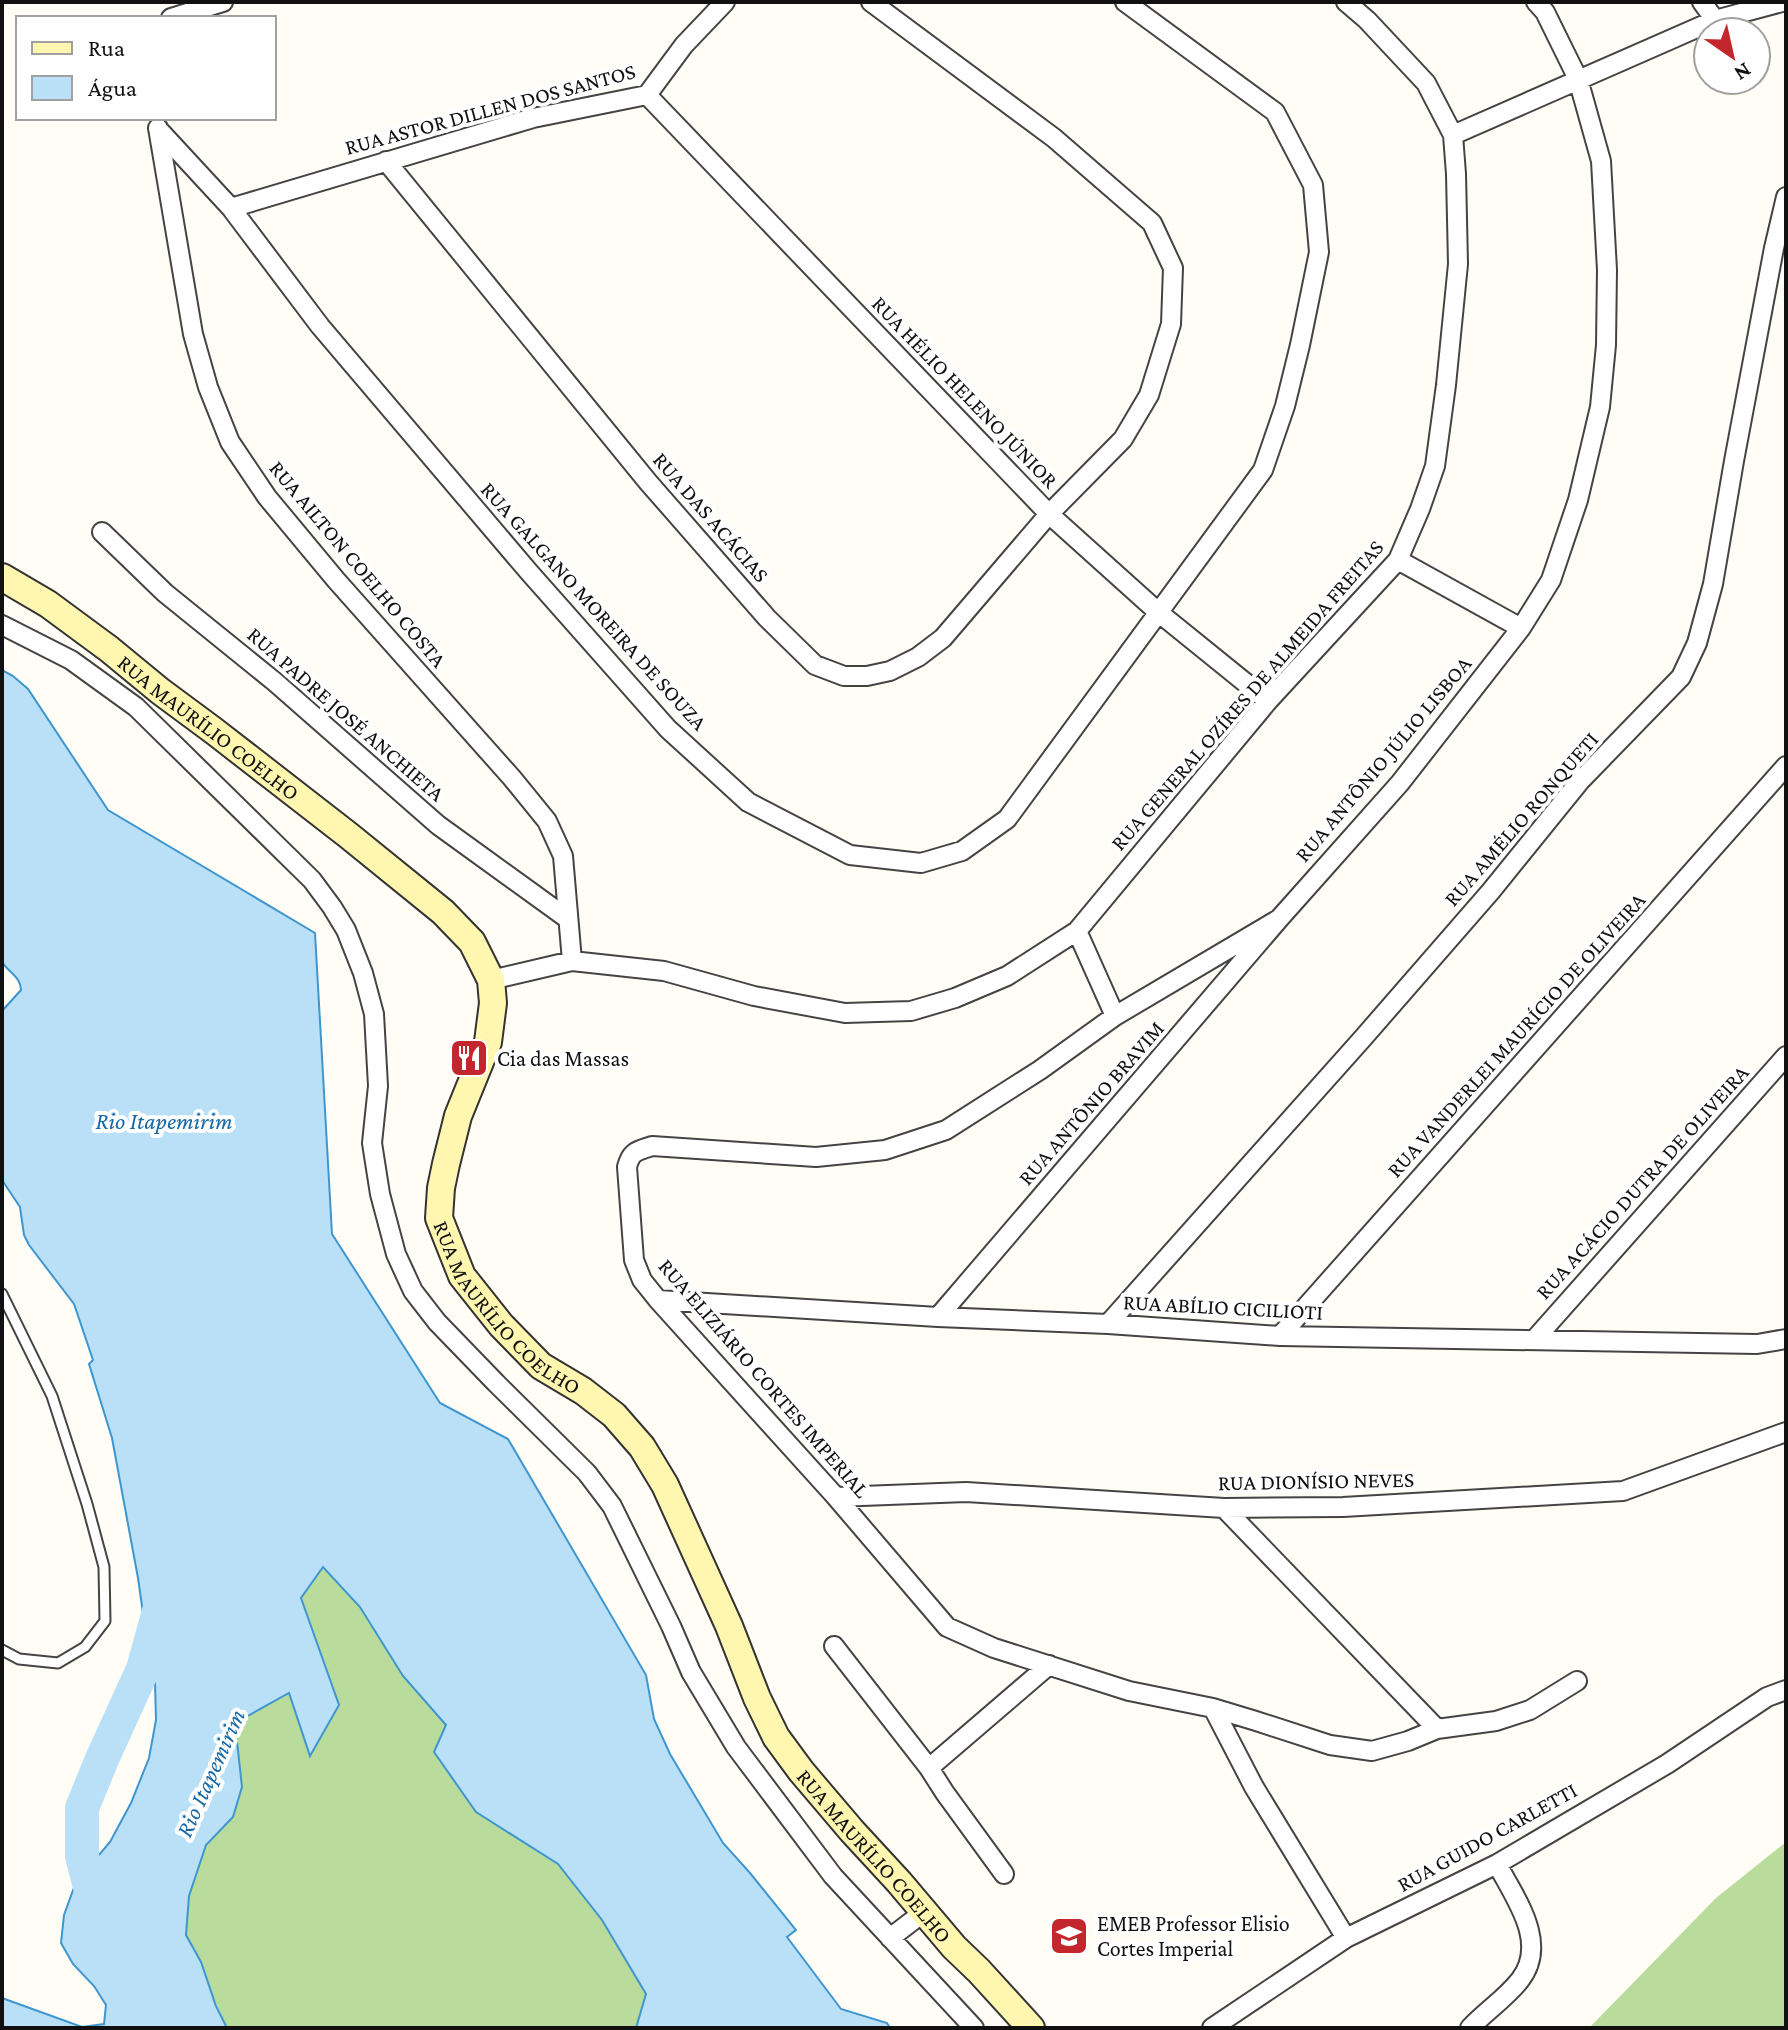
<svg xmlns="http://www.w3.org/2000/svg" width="1788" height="2030" font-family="'Crimson Pro',serif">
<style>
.forest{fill:#b9dc9c}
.water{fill:#b9e0f7;stroke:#3f96cf;stroke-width:2}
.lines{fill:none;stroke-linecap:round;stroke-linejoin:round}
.river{stroke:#b9e0f7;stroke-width:34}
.lane-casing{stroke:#444;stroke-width:13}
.street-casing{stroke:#444;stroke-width:22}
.secondary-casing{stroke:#333;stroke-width:30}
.lane{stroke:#fff;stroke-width:9}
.street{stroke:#fff;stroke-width:18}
.secondary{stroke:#fff6b0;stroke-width:26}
.labels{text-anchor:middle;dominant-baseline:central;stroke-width:8;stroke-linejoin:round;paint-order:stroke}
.street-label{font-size:22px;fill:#111;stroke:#fff}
.poi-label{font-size:22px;fill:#111;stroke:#fff;text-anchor:start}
.water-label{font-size:24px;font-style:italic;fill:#1768a6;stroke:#fff}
</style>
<rect width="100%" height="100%" fill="#fffdf5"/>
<path class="forest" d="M323,1567L360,1607L403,1676L446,1725L476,1811L558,1864L602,1920L646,1995L636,2028H227L186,1935L189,1896L206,1845L233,1817L242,1787L235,1723L289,1693L309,1755L339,1705L301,1597Z
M1786,1842V2028H1589L1716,1898Z"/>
<path class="water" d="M2,670L13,676L28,689L108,810L315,933L332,1234L440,1403L508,1439L646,1675L654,1719L670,1754L723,1843L750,1873L796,1930L787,1937L841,2009L887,2023L890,2028H636L646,1994L602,1920L558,1864L476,1812L434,1752L446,1725L403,1676L360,1607L323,1567L301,1598L339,1705L310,1756L289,1693L235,1723L242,1787L233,1817L206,1845L189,1896L186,1935L201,1962L216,2006L227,2028H2V1998L82,2027L104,2024L106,2005L94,1986L73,1964L61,1943L64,1915L76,1882L110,1842L131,1803L149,1758L156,1720L155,1682L147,1641L138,1578L112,1438L89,1364L93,1360L74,1304L29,1245L24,1235L20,1207L2,1180V1011L21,990C21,977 9,973 3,963Z"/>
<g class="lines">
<path class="river" d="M97,1914L82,1856V1808L102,1759L143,1669L161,1604"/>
<g class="lane-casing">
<path id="lane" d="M2,1294L52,1396L87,1504L104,1567L105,1621L85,1647L58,1663L19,1659L2,1650"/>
</g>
<g class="street-casing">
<path id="street" d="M1702,2L1715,20
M171,18L223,2
M647,95L1049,514L1158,612L1268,701
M158,128L193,334L208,387L230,442L267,497L336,580L512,778L547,821L563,856L572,961
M158,129L231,208L320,326L529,572L668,729L748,802L850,855L921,863L962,851L1007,819L1263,470L1285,406L1300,345L1319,252L1313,185L1275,112L1125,2
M1453,135L1715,20L1782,2
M386,161L648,482L767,618L815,665L844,676H867L890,671L918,657L943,638L1049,514L1123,439L1149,395L1171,324L1173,268L1152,223L1054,138L871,2
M231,208L533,118L647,95L684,45L725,2
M102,532L165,593L275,682L438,825L568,919
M1398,560L1521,628
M2,625L71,660L136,707L312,880L332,907L346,930L363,973L374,1014L378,1086L372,1143L380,1194L396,1254L413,1291L437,1322L496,1383L587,1473L612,1506L671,1626L691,1672L736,1747L833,1876L974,2028
M1279,919L1115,1016L1040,1070L946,1130L885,1150L816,1157L652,1146C637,1151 631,1151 627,1167L634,1260L642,1280L658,1300L836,1497L947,1627L994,1648L1129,1691L1213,1708L1256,1721L1330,1745L1372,1751L1408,1741L1437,1729L1496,1721L1530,1710L1577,1681
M1077,931L1115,1016
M491,980L572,961L664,971L754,996L845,1013L911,1011L955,998L1007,976L1077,931L1268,701L1398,560L1420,509L1435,466L1446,385L1458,264L1456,174L1453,135L1426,83L1367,20L1346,2
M658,1300L938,1317L1108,1324L1280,1336L1757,1344L1786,1339
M938,1317L1279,919L1400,783L1521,628L1551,580L1578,500L1600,407L1606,345L1607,270L1601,161L1578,79L1545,12L1536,2
M1108,1324L1363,1038L1491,891L1580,781L1681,677L1697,643L1713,584L1734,461L1774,248L1786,197
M1280,1336L1786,766
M1534,1340L1786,1056
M836,1497L966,1492L1224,1508L1343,1507L1623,1491L1786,1432
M1224,1508L1437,1729
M834,1646L929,1768L945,1793L1004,1874
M1213,1708L1254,1787L1346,1938
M929,1768L1049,1665
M890,1938L924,1912
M1212,2028L1346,1938L1497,1864L1667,1764L1767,1697L1786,1690
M1470,2028C1486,2011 1506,1998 1520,1980C1549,1943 1515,1898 1497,1864"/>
</g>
<g class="secondary-casing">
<g id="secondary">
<path id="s1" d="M2,577L48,604L109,649L160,691L214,731L348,835L443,912L472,942L491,980L493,1003L488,1042L458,1116L446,1164L441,1188L439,1218L462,1276L501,1325L541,1366L583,1391L614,1415L642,1447L665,1485L729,1626L757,1698L776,1737L801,1771L852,1831L899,1882L954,1947L979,1971L1031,2028"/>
</g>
</g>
<use href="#lane" class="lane"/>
<use href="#street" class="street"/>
<use href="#secondary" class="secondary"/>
</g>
<defs>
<g id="restaurant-square" transform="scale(2)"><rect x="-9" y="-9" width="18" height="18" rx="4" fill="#c4262e" stroke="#fff"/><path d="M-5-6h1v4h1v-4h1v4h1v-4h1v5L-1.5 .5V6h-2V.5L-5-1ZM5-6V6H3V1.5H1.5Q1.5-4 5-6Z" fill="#fff"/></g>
<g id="school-square" transform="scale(2)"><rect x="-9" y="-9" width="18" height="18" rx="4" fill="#c4262e" stroke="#fff"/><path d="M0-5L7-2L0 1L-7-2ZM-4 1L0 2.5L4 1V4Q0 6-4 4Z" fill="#fff"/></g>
</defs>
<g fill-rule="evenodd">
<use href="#restaurant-square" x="469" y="1058"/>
<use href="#school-square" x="1069" y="1936"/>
</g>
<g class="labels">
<g class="street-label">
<text transform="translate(490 109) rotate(-15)">RUA ASTOR DILLEN DOS SANTOS</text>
<text transform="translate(965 392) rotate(46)">RUA HÉLIO HELENO JÚNIOR</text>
<text transform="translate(711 517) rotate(49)">RUA DAS ACÁCIAS</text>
<text transform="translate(358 564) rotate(50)">RUA AILTON COELHO COSTA</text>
<text transform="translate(594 606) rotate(48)">RUA GALGANO MOREIRA DE SOUZA</text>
<text transform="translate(1247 695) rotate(-49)">RUA GENERAL OZÍRES DE ALMEIDA FREITAS</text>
<text transform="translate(346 714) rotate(41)">RUA PADRE JOSÉ ANCHIETA</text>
<text stroke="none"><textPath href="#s1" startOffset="256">RUA MAURÍLIO COELHO</textPath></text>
<text transform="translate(1383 759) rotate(-50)">RUA ANTÔNIO JÚLIO LISBOA</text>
<text transform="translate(1521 819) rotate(-49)">RUA AMÉLIO RONQUETI</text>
<text transform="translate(1516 1035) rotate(-48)">RUA VANDERLEI MAURÍCIO DE OLIVEIRA</text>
<text transform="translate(1091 1103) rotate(-49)">RUA ANTÔNIO BRAVIM</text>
<text transform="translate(1642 1182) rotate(-48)">RUA ACÁCIO DUTRA DE OLIVEIRA</text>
<text stroke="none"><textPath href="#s1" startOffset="1000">RUA MAURÍLIO COELHO</textPath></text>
<text transform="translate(1223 1307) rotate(3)">RUA ABÍLIO CICILIOTI</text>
<text transform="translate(764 1378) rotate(49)">RUA ELIZIÁRIO CORTES IMPERIAL</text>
<text transform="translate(1316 1481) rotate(-1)">RUA DIONÍSIO NEVES</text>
<text transform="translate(1487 1837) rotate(-29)">RUA GUIDO CARLETTI</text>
<text stroke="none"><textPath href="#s1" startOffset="1672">RUA MAURÍLIO COELHO</textPath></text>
</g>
<g class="poi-label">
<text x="497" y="1058">Cia das Massas</text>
<text x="1097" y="1923">EMEB Professor Elisio<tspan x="1097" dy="25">Cortes Imperial</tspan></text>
</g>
<g class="water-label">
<text x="164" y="1120">Rio Itapemirim</text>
<text transform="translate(210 1773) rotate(-66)">Rio Itapemirim</text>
</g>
</g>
<rect width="1788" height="2030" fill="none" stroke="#111111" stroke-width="8"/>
<rect x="16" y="16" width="260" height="104" fill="#ffffff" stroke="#a0a0a0" stroke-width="2"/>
<rect x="32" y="42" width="40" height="12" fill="#fff6b0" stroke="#a0a0a0" stroke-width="2"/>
<text x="88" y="56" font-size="24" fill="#111111">Rua</text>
<rect x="32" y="76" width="40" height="24" fill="#b9e0f7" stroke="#a0a0a0" stroke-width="2"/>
<text x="88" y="96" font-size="24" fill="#111111">Água</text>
<g transform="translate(1732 56) rotate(146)"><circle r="38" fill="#ffffff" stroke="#a0a0a0" stroke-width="2"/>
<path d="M0-6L14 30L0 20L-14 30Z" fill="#c4262e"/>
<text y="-12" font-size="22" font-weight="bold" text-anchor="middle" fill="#111111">N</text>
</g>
</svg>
